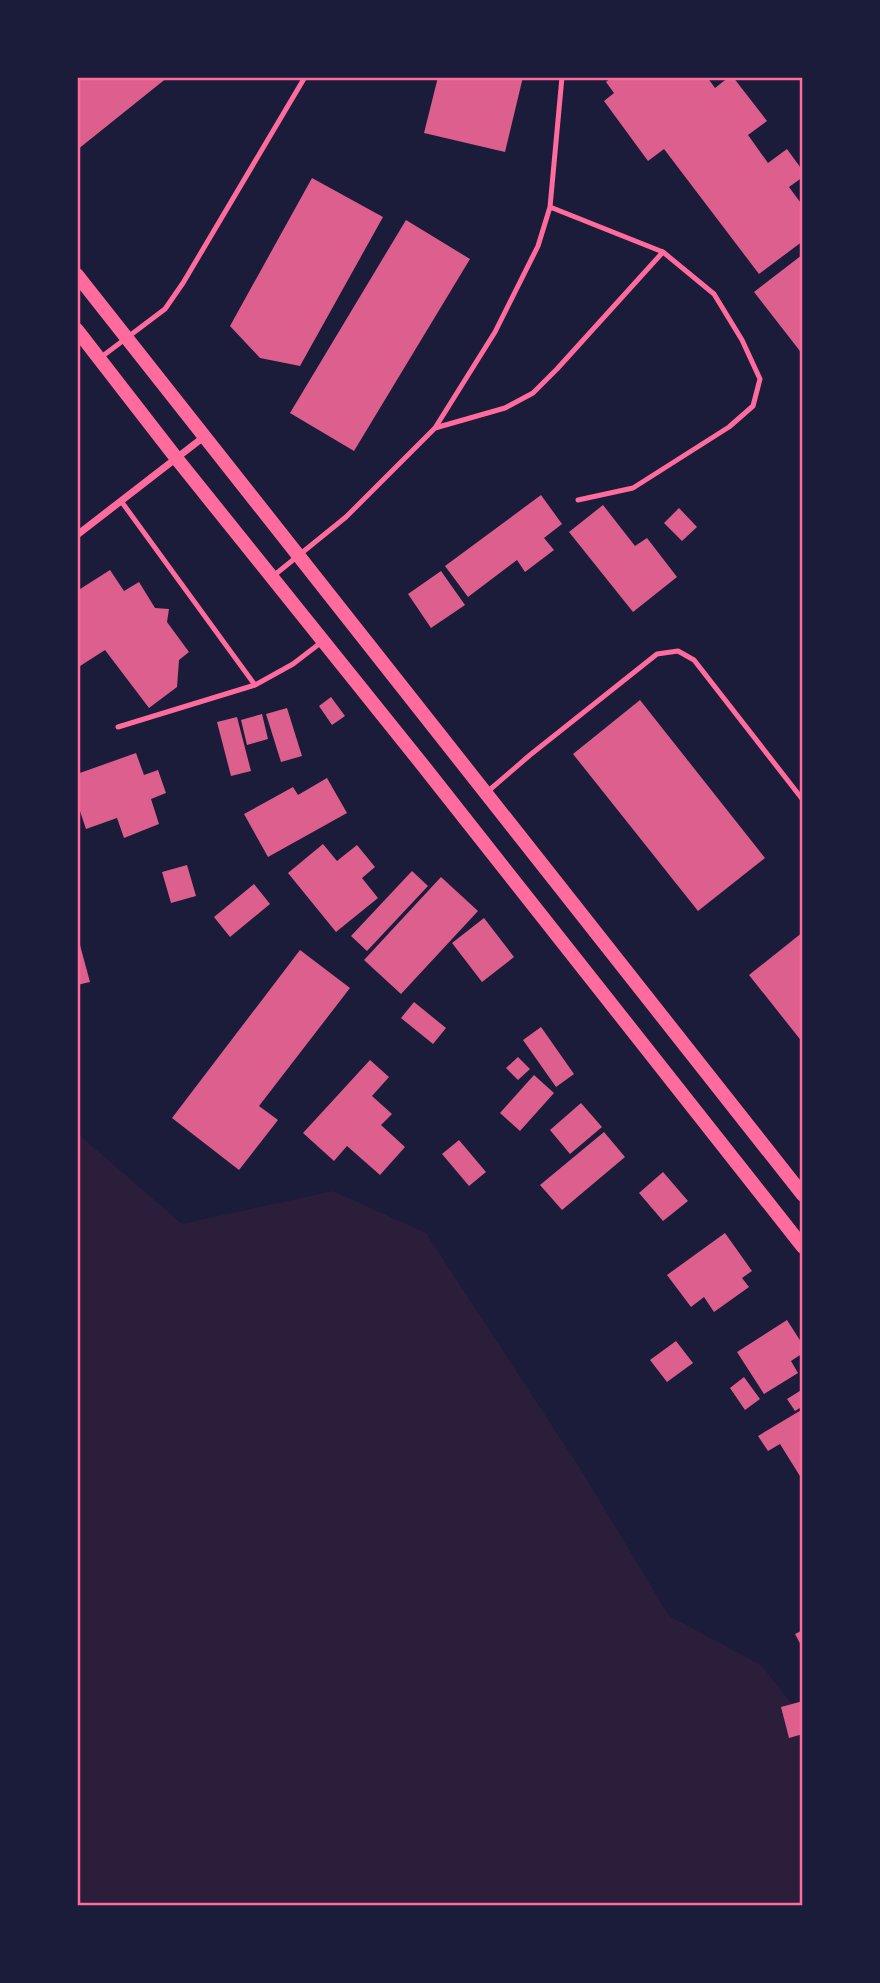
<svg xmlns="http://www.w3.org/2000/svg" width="880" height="1983" font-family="'Asap Condensed',sans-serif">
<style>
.green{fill:#2a1e3b}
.building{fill:#dd5f8e}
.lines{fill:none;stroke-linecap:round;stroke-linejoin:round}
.service{stroke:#ff6b9d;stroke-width:5}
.minor{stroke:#ff6b9d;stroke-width:7}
.secondary{stroke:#ff6b9d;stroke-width:14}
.neatline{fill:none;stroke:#ff6b9d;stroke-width:2.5}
</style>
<rect width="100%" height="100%" fill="#1b1b3a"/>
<path class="green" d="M77,1133L182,1224L333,1191L426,1233L581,1470L669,1616L761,1665L803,1718V1906H77Z"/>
<path class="building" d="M77,77H168L77,150Z
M438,77H523L505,152L424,133Z
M612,77H707L715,88L729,77H733L767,121L748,135L768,163L787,149L803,171V177L789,187L803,206V241L759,274L664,149L648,161L604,101L614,93L606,82Z
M312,178L383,217L300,366L260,358L230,326Z
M406,220L470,259L354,451L290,413Z
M802,255L803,257V355L754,292Z
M541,495L562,524L544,538L554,550L525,572L517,560L468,597L445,566Z
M603,505L635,546L647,538L677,577L633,612L569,532Z
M679,508L697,527L682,541L664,523Z
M110,570L124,591L139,582L155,608L169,609L167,622L189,652L179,660L177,687L149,708L105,650L77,668V591Z
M441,571L465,605L431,628L408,594Z
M331,697L345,716L332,725L319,706Z
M640,700L765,858L698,911L573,754Z
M287,708L302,756L281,762L266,714Z
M262,714L268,739L247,745L241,720Z
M237,717L251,771L231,776L217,722Z
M136,753L144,775L158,770L166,793L151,799L159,824L124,838L117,818L86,829L77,802V774Z
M327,778L347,813L268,857L244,814L293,787L298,795Z
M323,844L337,861L357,845L375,867L362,878L378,898L336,932L288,873Z
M187,865L196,896L171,903L162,872Z
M412,871L428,886L367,951L351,936Z
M441,877L478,911L401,994L364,960Z
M254,884L270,904L230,937L214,917Z
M484,918L514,957L482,982L452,943Z
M803,932V1043L749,975Z
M77,934L90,982L77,985Z
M300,950L350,988L259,1106L278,1120L239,1170L172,1118Z
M414,1002L446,1028L433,1044L401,1018Z
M541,1027L574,1074L556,1087L523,1040Z
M518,1057L530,1069L518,1080L506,1068Z
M370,1060L389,1077L372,1096L392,1114L381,1125L405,1147L380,1175L347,1146L334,1161L303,1133Z
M534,1075L554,1093L520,1131L500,1113Z
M581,1103L602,1127L570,1154L550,1130Z
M604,1132L625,1157L562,1210L540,1185Z
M459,1140L486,1172L469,1186L442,1154Z
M663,1172L688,1201L663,1221L639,1193Z
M725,1233L752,1271L742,1278L749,1287L714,1312L704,1297L691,1307L667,1275Z
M787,1320L803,1345V1353L791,1361L798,1373L764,1394L737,1352Z
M676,1341L693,1363L667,1382L650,1360Z
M744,1377L760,1399L745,1410L730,1388Z
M803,1389V1406L795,1411L787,1399Z
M803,1409V1481L780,1444L768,1451L758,1436Z
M803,1630V1649L795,1634Z
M803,1701V1734L789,1738L781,1707Z"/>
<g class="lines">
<path class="service" d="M550,207L663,252L714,294L742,340L760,379L753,406L729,427L633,488L578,500
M100,358L165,309L183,283L305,77
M435,428L505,408L533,393L557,369L663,252
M121,501L255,685
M272,577L346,517L435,428L495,332L538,246L550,207L562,77
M118,727L255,685L293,664L323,641
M486,793L530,755L657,654L678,651L694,660L803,800"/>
<path class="minor" d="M77,535L205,436"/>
<path class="secondary" d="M77,275L803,1195
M77,330L177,459L425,768L803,1247"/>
</g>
<rect width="880" height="1983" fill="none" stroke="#1b1b3a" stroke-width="158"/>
<rect x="79" y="79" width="722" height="1825" class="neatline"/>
</svg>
